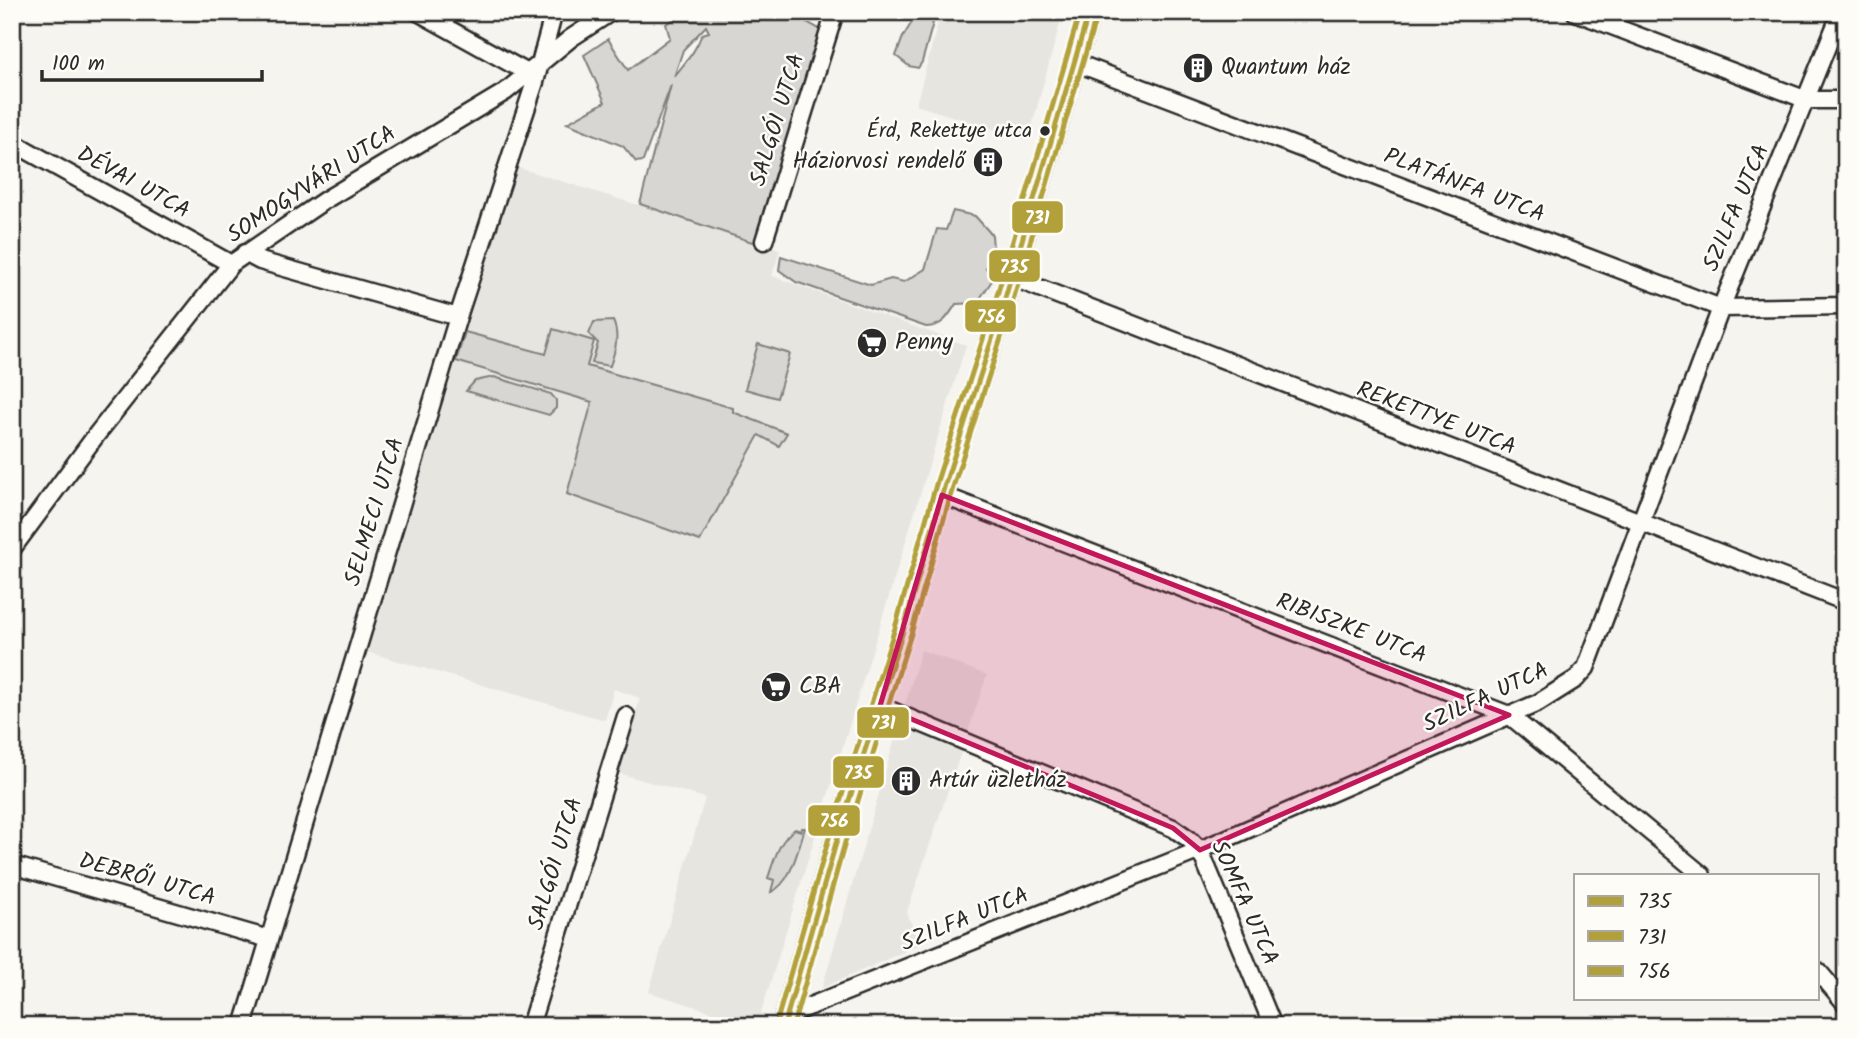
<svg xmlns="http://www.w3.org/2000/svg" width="1858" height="1038" font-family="Kalam,sans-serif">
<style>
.built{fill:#e6e5e0}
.green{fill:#d7d6d2;stroke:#81807e;stroke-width:2;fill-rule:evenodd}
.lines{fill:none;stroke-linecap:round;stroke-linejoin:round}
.minor-casing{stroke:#2b2b2b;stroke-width:21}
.major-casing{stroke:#2b2b2b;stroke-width:26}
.minor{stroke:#fdfcf7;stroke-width:16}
.major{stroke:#fdfcf7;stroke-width:21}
.bus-1-casing{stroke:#fdfcf7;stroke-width:10}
.bus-2-casing{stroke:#fdfcf7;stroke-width:10}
.bus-3-casing{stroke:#fdfcf7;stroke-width:10}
.bus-1{stroke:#b2a13b;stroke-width:5}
.bus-2{stroke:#b2a13b;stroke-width:5}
.bus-3{stroke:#b2a13b;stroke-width:5}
.marked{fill:#c2185b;fill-opacity:0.2;stroke:#c2185b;stroke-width:5;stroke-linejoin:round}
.bus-dot{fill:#2b2b2b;stroke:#fdfcf7;stroke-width:2.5}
.labels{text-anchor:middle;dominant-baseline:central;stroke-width:5;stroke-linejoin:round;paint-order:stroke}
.bus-label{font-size:21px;fill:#2b2b2b;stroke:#fdfcf7;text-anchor:end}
.poi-label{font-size:23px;fill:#2b2b2b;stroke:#fdfcf7;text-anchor:start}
.street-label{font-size:23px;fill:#2b2b2b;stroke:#fdfcf7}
.line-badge{stroke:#fdfcf7;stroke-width:2.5}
.badge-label{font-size:19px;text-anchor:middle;font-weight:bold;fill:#fff}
</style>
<rect width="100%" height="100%" fill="#f5f4ef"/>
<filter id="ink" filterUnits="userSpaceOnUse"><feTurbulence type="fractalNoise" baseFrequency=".0143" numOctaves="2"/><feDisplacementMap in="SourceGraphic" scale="14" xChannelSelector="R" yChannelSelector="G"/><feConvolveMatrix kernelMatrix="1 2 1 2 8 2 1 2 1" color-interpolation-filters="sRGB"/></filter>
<g filter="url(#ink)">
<path class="built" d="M941,12H1063L1028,140L916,105Z
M516,167L776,248L780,250L772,276L966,345L757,1026L649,992L705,798L618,773L640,698L614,689L605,720L367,652Z
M921,650L987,675L907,912L919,945L822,988Z"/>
<path class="green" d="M686,12H759L779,20C793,11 808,23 821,30L758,244L640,204L671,85L643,161L636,162L623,146L567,123L605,102L584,55L608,39L628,70L670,38L666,24ZM706,26L709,32L702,34C695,53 685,62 674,77L683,50Z
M918,12H936L922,62L918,68L909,66L896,56L903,37Z
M953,211L975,216L992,235L993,248L986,268L995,276L977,303L956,304C948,317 942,327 926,327L796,282L779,270L781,256L871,285L891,279L904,282L925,269L937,229L946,230Z
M613,321C620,336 615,351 610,366L592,363L598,343L589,334L594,322Z
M553,329L594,341L587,366L733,408V412L787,433L779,446L759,435L700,541L567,494L592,402L456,361L465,332L546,354Z
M758,344L790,354L777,398L745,389Z
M494,377L551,394L556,400V408L549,415L466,391L475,381Z
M802,828H805C798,848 792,883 771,892L774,880L768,878C774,860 779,840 795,829L801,831Z"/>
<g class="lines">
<g class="minor-casing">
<path id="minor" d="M418,12L535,77
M1575,12L1807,100H1846
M1074,62L1721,308L1846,306
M12,142L231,264
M764,241L835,12
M245,253L260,261L458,317
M1011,277L1846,602
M942,495L1509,715L1702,875
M12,549L97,434L231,264L325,200L505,92L571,38L611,12
M880,706L1173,828L1189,839L1200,850L1273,1026
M12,865L269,939
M1818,971L1846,1004
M788,1015L1200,850L1538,703L1576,679L1586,668L1721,308L1841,12
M243,1026L458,317L535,82L554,12
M530,1026L626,716"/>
</g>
<g class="major-casing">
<path id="major" d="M784,1026L840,829L903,631L945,484L1003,305L1089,12"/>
</g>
<use href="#minor" class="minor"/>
<use href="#major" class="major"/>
<g class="bus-1-casing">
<path id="bus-1" d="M784,1026L840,829L903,631L945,484L1003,305L1089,12"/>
</g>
<g class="bus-2-casing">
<path id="bus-2" d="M793,1026L848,832L911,634L953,487L1011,307L1097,14"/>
</g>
<g class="bus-3-casing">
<path id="bus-3" d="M776,1024L832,827L895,628L937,481L995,302L1080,12"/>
</g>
<use href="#bus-1" class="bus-1"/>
<use href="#bus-2" class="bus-2"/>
<use href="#bus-3" class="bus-3"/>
</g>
</g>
<path class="marked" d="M942,495L1509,715L1200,850L1173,828L880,706Z"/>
<defs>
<g id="building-disc" transform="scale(1.575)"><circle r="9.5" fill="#2b2b2b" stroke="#fdfcf7"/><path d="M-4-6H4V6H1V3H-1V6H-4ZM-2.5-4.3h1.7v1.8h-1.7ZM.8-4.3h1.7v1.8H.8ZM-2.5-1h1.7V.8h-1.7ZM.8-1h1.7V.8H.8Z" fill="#fff"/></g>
<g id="supermarket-disc" transform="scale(1.575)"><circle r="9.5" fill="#2b2b2b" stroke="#fdfcf7"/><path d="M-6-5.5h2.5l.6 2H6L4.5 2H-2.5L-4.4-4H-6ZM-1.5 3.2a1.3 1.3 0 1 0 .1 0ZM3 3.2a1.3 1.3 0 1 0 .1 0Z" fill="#fff"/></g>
</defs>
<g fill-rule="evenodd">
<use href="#building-disc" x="1198" y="68"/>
<use href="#building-disc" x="988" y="162"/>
<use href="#supermarket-disc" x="872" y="343"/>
<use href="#supermarket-disc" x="776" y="687"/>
<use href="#building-disc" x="906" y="781"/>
</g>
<circle class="bus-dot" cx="1045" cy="131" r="6"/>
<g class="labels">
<g class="bus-label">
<text x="1032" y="131">Érd, Rekettye utca</text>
</g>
<g class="poi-label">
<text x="1221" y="68">Quantum ház</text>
<text x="965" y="162" text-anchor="end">Háziorvosi rendelő</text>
<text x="895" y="343">Penny</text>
<text x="799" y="687">CBA</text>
<text x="929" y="781">Artúr üzletház</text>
</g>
<g class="street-label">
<text transform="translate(778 120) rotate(-73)">SALGÓI UTCA</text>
<text transform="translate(133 183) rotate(29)">DÉVAI UTCA</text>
<text transform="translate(312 185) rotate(-33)">SOMOGYVÁRI UTCA</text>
<text transform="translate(1464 186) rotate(21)">PLATÁNFA UTCA</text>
<text transform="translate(1737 208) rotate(-67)">SZILFA UTCA</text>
<text transform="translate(1436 419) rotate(21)">REKETTYE UTCA</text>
<text transform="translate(375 512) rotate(-73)">SELMECI UTCA</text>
<text transform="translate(1351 629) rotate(21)">RIBISZKE UTCA</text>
<text transform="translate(1486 698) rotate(-25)">SZILFA UTCA</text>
<text transform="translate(556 864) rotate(-73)">SALGÓI UTCA</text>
<text transform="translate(147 880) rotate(16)">DEBRŐI UTCA</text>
<text transform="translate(1244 903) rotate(66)">SOMFA UTCA</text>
<text transform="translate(965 920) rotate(-22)">SZILFA UTCA</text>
</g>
</g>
<g class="line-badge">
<rect x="1011" y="200" width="53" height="34" rx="7" fill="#b2a13b"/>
<rect x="988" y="249" width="53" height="34" rx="7" fill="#b2a13b"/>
<rect x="964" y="299" width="53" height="34" rx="7" fill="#b2a13b"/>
<rect x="856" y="706" width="54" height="33" rx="7" fill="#b2a13b"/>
<rect x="832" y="755" width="53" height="34" rx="7" fill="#b2a13b"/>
<rect x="807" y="804" width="54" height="33" rx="7" fill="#b2a13b"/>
</g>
<g class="badge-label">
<text x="1037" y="224">731</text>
<text x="1014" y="273">735</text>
<text x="991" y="323">756</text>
<text x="883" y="729">731</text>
<text x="858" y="779">735</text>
<text x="834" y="827">756</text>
</g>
<rect width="1858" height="1038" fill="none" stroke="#fdfcf7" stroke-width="42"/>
<rect x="21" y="21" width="1816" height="996" fill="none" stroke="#2b2b2b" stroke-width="2.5" filter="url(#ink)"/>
<rect x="1574" y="874" width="245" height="126" fill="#fdfcf7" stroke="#a9a8a5" stroke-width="2"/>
<rect x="1588" y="896" width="35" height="10" fill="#b2a13b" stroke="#a9a8a5" stroke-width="2"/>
<text x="1638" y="908" font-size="21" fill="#2b2b2b">735</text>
<rect x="1588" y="931" width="35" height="10" fill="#b2a13b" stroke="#a9a8a5" stroke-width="2"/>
<text x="1638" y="944" font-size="21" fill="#2b2b2b">731</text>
<rect x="1588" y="966" width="35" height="10" fill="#b2a13b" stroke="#a9a8a5" stroke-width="2"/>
<text x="1638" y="978" font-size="21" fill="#2b2b2b">756</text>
<path d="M42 70v10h220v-10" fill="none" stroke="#2b2b2b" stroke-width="3.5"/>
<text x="52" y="70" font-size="21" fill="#2b2b2b" stroke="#fdfcf7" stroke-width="5" paint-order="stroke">100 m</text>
</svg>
